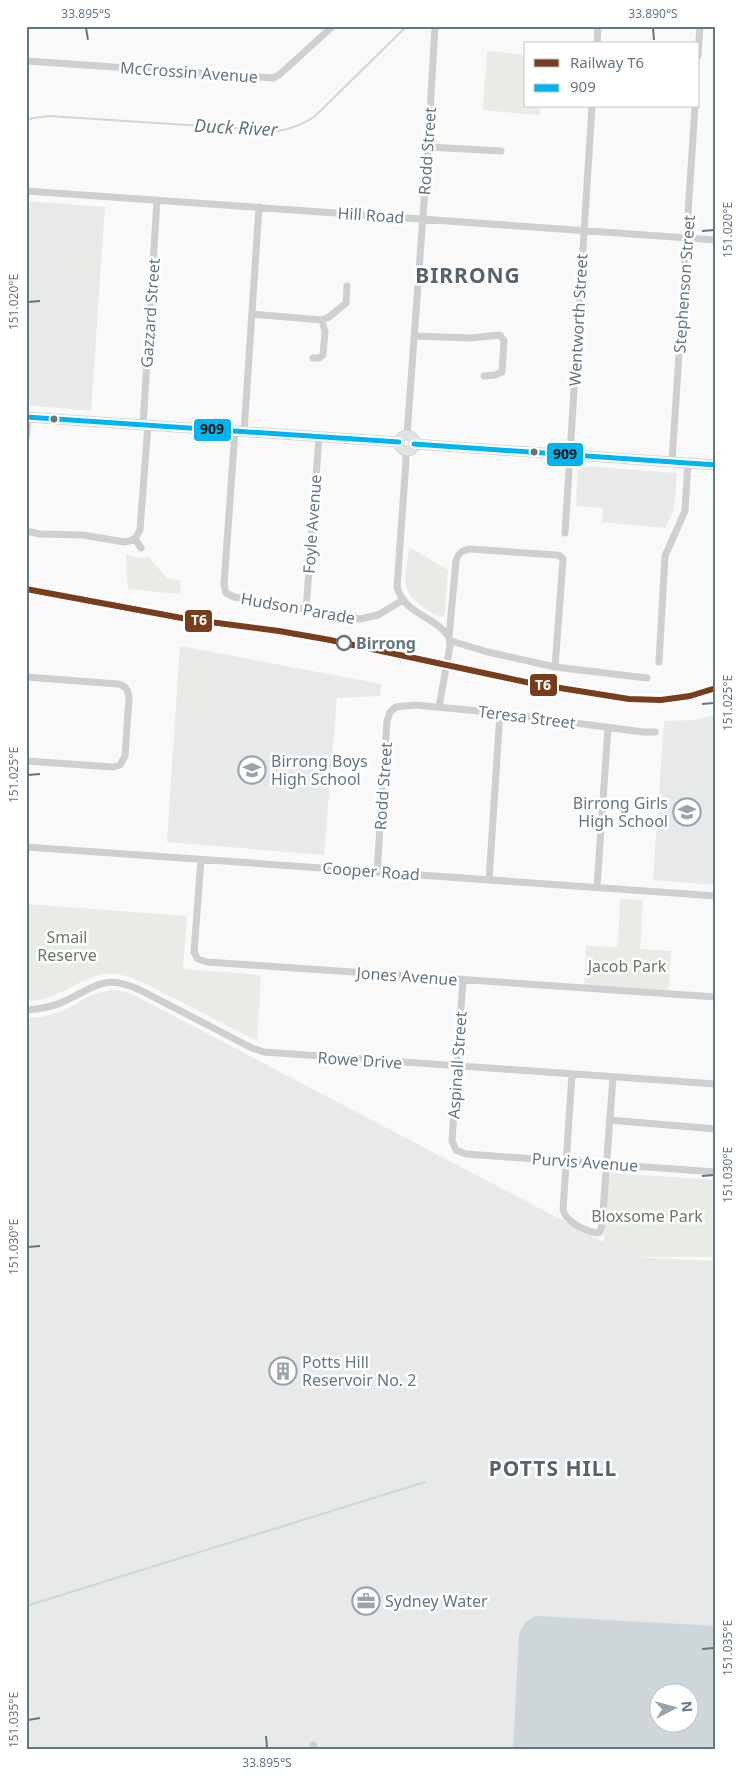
<svg xmlns="http://www.w3.org/2000/svg" width="742" height="1776" font-family="'Noto Sans',sans-serif">
<style>
.built{fill:#e8e9e9;fill-rule:evenodd}
.green{fill:#e8ebe6}
.water{fill:#ced6d9;fill-rule:evenodd}
.lines{fill:none;stroke-linecap:round;stroke-linejoin:round}
.stream{stroke:#ced6d9;stroke-width:2}
.major-casing{stroke:#d5d6d7;stroke-width:11}
.minor{stroke:#cecfd0;stroke-width:7}
.major{stroke:#e1e2e2;stroke-width:9}
.bus-1-casing{stroke:#fff;stroke-width:9}
.bus-1{stroke:#00b5ef;stroke-width:5}
.rail-1-casing{stroke:#fff;stroke-width:10}
.rail-1{stroke:#783d1d;stroke-width:6}
.ticks{fill:none;stroke:#657683;stroke-width:2}
.bus-dot{fill:#657683;stroke:#fff;stroke-width:2}
.stop-dot{fill:#fff;stroke:#657683;stroke-width:2.5}
.labels{text-anchor:middle;dominant-baseline:central;stroke-width:5;stroke-linejoin:round;paint-order:stroke}
.street-label{font-size:16px;fill:#657683;stroke:#fff}
.stop-label{font-size:16px;font-weight:bold;fill:#657683;stroke:#fff;text-anchor:start}
.poi-label{font-size:16px;fill:#657683;stroke:#fff;text-anchor:start}
.park-label{font-size:16px;fill:#687a64;stroke:#fff}
.water-label{font-size:18px;font-style:italic;fill:#60757c;stroke:#fff}
.district-label{font-size:21px;font-weight:bold;letter-spacing:1px;fill:#57646e;stroke:#fff}
.line-badge{stroke:#fff;stroke-width:2}
.badge-label{font-size:14px;text-anchor:middle;font-weight:bold;fill:#fff}
.pale-badge-label{font-size:14px;text-anchor:middle;font-weight:bold;fill:#111}
.neatline{fill:none;stroke:#657683;stroke-width:2}
.ticks-label{font-size:12px;text-anchor:middle;fill:#657683}
</style>
<rect width="100%" height="100%" fill="#f9f9f9"/>
<path class="built" d="M26,201L105,207L91,411L26,405Z
M582,466L677,473L674,510L665,528L602,522L603,508L576,506L578,470Z
M180,646L381,684L380,696L337,698L324,855L167,842Z
M716,715V885L653,880L664,721L694,720Z
M110,990H117L130,993L632,1257L716,1261V1750H26V1018L42,1017L64,1011L89,996ZM660,1694H690V1724H660Z"/>
<path class="green" d="M487,51L526,55V106H540L539,115L483,110Z
M60,252L91,254L90,270L59,267Z
M409,547L448,570L445,613L443,617C437,617 431,612 426,609C397,590 406,578 409,547Z
M126,554L137,558L148,557L167,578L181,581L180,594L128,589Z
M181,661L212,663L211,679L180,677Z
M180,679L211,681L209,697L179,694Z
M179,696L209,698L208,714L178,711Z
M620,899L643,900L640,949L671,951L669,990L584,985L586,946L618,947Z
M26,904L187,916L183,969L261,975L257,1041L144,983C130,977 115,971 99,975C73,982 57,1001 26,1001Z
M611,1173L716,1180V1257H632L604,1243L608,1175Z"/>
<path class="water" d="M536,1616L716,1626V1750H513L519,1637C521,1626 526,1620 536,1616ZM660,1694H690V1724H660Z"/>
<g class="lines">
<path class="stream" d="M26,121L33,118L49,116L278,131C293,128 301,125 314,117L407,26
M26,1606L425,1482"/>
<g class="major-casing">
<path id="major" d="M26,417L399,442
M399 443a8 8 0 1 1 16 0a8 8 0 1 1-16 0Z
M414,444L716,465"/>
</g>
<path class="minor" d="M597,44L598,26
M698,56L700,26
M26,61L273,78L279,75L333,26
M428,147L501,151
M26,191L716,240
M252,314L322,320L329,317L346,303L347,286
M414,336L471,338L500,335L504,341L502,372L495,375L484,376
M313,358H319L323,355L325,332L322,320
M143,425L157,200
M235,431L224,584L226,593L234,597L360,619L378,615L403,600
M244,432L259,207
M407,435L428,147L435,26
M26,439L28,417
M405,451L406,461L397,587C406,616 434,615 449,637
M672,462L695,106
M26,531L40,534L83,535L124,542C133,541 137,538 140,529L148,425
M565,533L592,106
M135,539L141,548
M306,610L319,437
M451,641L488,652L555,667L647,678
M659,662L665,556L685,511L688,463
M26,677L118,684C126,686 128,690 129,698L125,756L120,765L113,767L26,761
M439,707L450,646L449,637L456,561C458,553 462,550 470,549L556,555L560,556L563,559L555,667
M26,847L716,896
M201,860L194,952L198,959L207,962L716,997
M377,872L387,721L390,712L396,707L415,705L500,713L643,732H655
M489,880L500,713
M597,887L608,728
M463,979L452,1141L456,1150L466,1154L716,1172
M26,1010C40,1009 53,1007 65,1001C97,986 105,973 142,991L252,1048L264,1052L716,1084
M572,1074L563,1210C566,1222 585,1231 597,1233L600,1232L602,1226L613,1077
M609,1120L716,1129
M313,1745L315,1750"/>
<use href="#major" class="major"/>
<g class="bus-1-casing">
<path id="bus-1" d="M26,417L399,442
M414,444L716,465"/>
</g>
<use href="#bus-1" class="bus-1"/>
<g class="rail-1-casing">
<path id="rail-1" d="M26,589L187,619L279,631L330,640L535,684L629,699L661,700L690,696L716,688"/>
</g>
<use href="#rail-1" class="rail-1"/>
</g>
<path class="ticks" d="M86,28L88,40M653,28L654,40M702,231L714,230M28,302L40,301M702,704L714,703M28,775L40,774M702,1176L714,1175M28,1247L40,1246M702,1649L714,1648M28,1720L40,1718M266,1736L267,1748"/>
<defs>
<g id="school-ring" transform="scale(1.4375)"><circle r="9.5" fill="#fff" stroke="#99a4ac" stroke-width="1.5"/><path d="M0-5L7-2L0 1L-7-2ZM-4 1L0 2.5L4 1V4Q0 6-4 4Z" fill="#99a4ac"/></g>
<g id="building-ring" transform="scale(1.4375)"><circle r="9.5" fill="#fff" stroke="#99a4ac" stroke-width="1.5"/><path d="M-4-6H4V6H1V3H-1V6H-4ZM-2.5-4.3h1.7v1.8h-1.7ZM.8-4.3h1.7v1.8H.8ZM-2.5-1h1.7V.8h-1.7ZM.8-1h1.7V.8H.8Z" fill="#99a4ac"/></g>
<g id="office-ring" transform="scale(1.4375)"><circle r="9.5" fill="#fff" stroke="#99a4ac" stroke-width="1.5"/><path d="M-6-3h4V-5.5h4V-3h4V5H-6ZM-1-4.5V-3h2v-1.5ZM-6 0V1H6V0Z" fill="#99a4ac"/></g>
</defs>
<g fill-rule="evenodd">
<use href="#school-ring" x="252" y="770"/>
<use href="#school-ring" x="687" y="812"/>
<use href="#building-ring" x="283" y="1371"/>
<use href="#office-ring" x="366" y="1601"/>
</g>
<g class="bus-dot">
<circle cx="54" cy="419" r="4.5"/>
<circle cx="534" cy="452" r="4.5"/>
</g>
<circle class="stop-dot" cx="344" cy="643" r="7"/>
<g class="labels">
<g class="street-label">
<text transform="translate(189 72) rotate(4)">McCrossin Avenue</text>
<text transform="translate(427 151) rotate(-86)">Rodd Street</text>
<text transform="translate(371 215) rotate(4)">Hill Road</text>
<text transform="translate(684 284) rotate(-86)">Stephenson Street</text>
<text transform="translate(150 313) rotate(-86)">Gazzard Street</text>
<text transform="translate(578 320) rotate(-87)">Wentworth Street</text>
<text transform="translate(312 524) rotate(-86)">Foyle Avenue</text>
<text transform="translate(298 608) rotate(10)">Hudson Parade</text>
<text transform="translate(527 717) rotate(7)">Teresa Street</text>
<text transform="translate(383 786) rotate(-86)">Rodd Street</text>
<text transform="translate(371 871) rotate(4)">Cooper Road</text>
<text transform="translate(407 976) rotate(4)">Jones Avenue</text>
<text transform="translate(360 1060) rotate(4)">Rowe Drive</text>
<text transform="translate(457 1065) rotate(-86)">Aspinall Street</text>
<text transform="translate(585 1162) rotate(4)">Purvis Avenue</text>
</g>
<g class="stop-label">
<text x="356" y="643">Birrong</text>
</g>
<g class="poi-label">
<text x="271" y="761">Birrong Boys<tspan x="271" dy="18">High School</tspan></text>
<text x="668" y="803" text-anchor="end">Birrong Girls<tspan x="668" dy="18">High School</tspan></text>
<text x="302" y="1362">Potts Hill<tspan x="302" dy="18">Reservoir No. 2</tspan></text>
<text x="385" y="1601">Sydney Water</text>
</g>
<g class="park-label">
<text x="67" y="937">Smail<tspan x="67" dy="18">Reserve</tspan></text>
<text x="627" y="966">Jacob Park</text>
<text x="647" y="1216">Bloxsome Park</text>
</g>
<g class="water-label">
<text transform="translate(236 127) rotate(3)">Duck River</text>
</g>
<g class="district-label">
<text x="468" y="275">BIRRONG</text>
<text x="553" y="1468">POTTS HILL</text>
</g>
</g>
<g class="line-badge">
<rect x="193" y="418" width="39" height="24" rx="5" fill="#00b5ef"/>
<rect x="546" y="442" width="38" height="25" rx="5" fill="#00b5ef"/>
<rect x="184" y="609" width="29" height="24" rx="5" fill="#783d1d"/>
<rect x="529" y="673" width="29" height="24" rx="5" fill="#783d1d"/>
</g>
<g class="badge-label">
<text x="199" y="625">T6</text>
<text x="543" y="690">T6</text>
</g>
<g class="pale-badge-label">
<text x="212" y="434">909</text>
<text x="565" y="459">909</text>
</g>
<rect width="742" height="1776" fill="none" stroke="#ffffff" stroke-width="55"/>
<rect x="524" y="42" width="175" height="65" fill="#ffffff" stroke="#c1c8cd"/>
<rect x="534" y="59" width="25" height="8" fill="#783d1d" stroke="#c1c8cd"/>
<text x="570" y="68" font-size="15" fill="#657683">Railway T6</text>
<rect x="534" y="84" width="25" height="8" fill="#00b5ef" stroke="#c1c8cd"/>
<text x="570" y="92" font-size="15" fill="#657683">909</text>
<g transform="translate(674 1708) rotate(84)"><circle r="24" fill="#ffffff" stroke="#c1c8cd"/>
<path d="M0-4L9 19L0 12L-9 19Z" fill="#99a4ac"/>
<text y="-8" font-size="14" font-weight="bold" text-anchor="middle" fill="#657683">N</text>
</g>
<rect x="28" y="28" width="686" height="1720" class="neatline"/>
<g class="ticks-label">
<text x="86" y="18">33.895°S</text>
<text x="653" y="18">33.890°S</text>
<text transform="translate(728 230) rotate(-90)" y="4">151.020°E</text>
<text transform="translate(14 302) rotate(-90)" y="4">151.020°E</text>
<text transform="translate(728 703) rotate(-90)" y="4">151.025°E</text>
<text transform="translate(14 775) rotate(-90)" y="4">151.025°E</text>
<text transform="translate(728 1175) rotate(-90)" y="4">151.030°E</text>
<text transform="translate(14 1247) rotate(-90)" y="4">151.030°E</text>
<text transform="translate(728 1648) rotate(-90)" y="4">151.035°E</text>
<text transform="translate(14 1720) rotate(-90)" y="4">151.035°E</text>
<text x="267" y="1767">33.895°S</text>
</g>
</svg>
